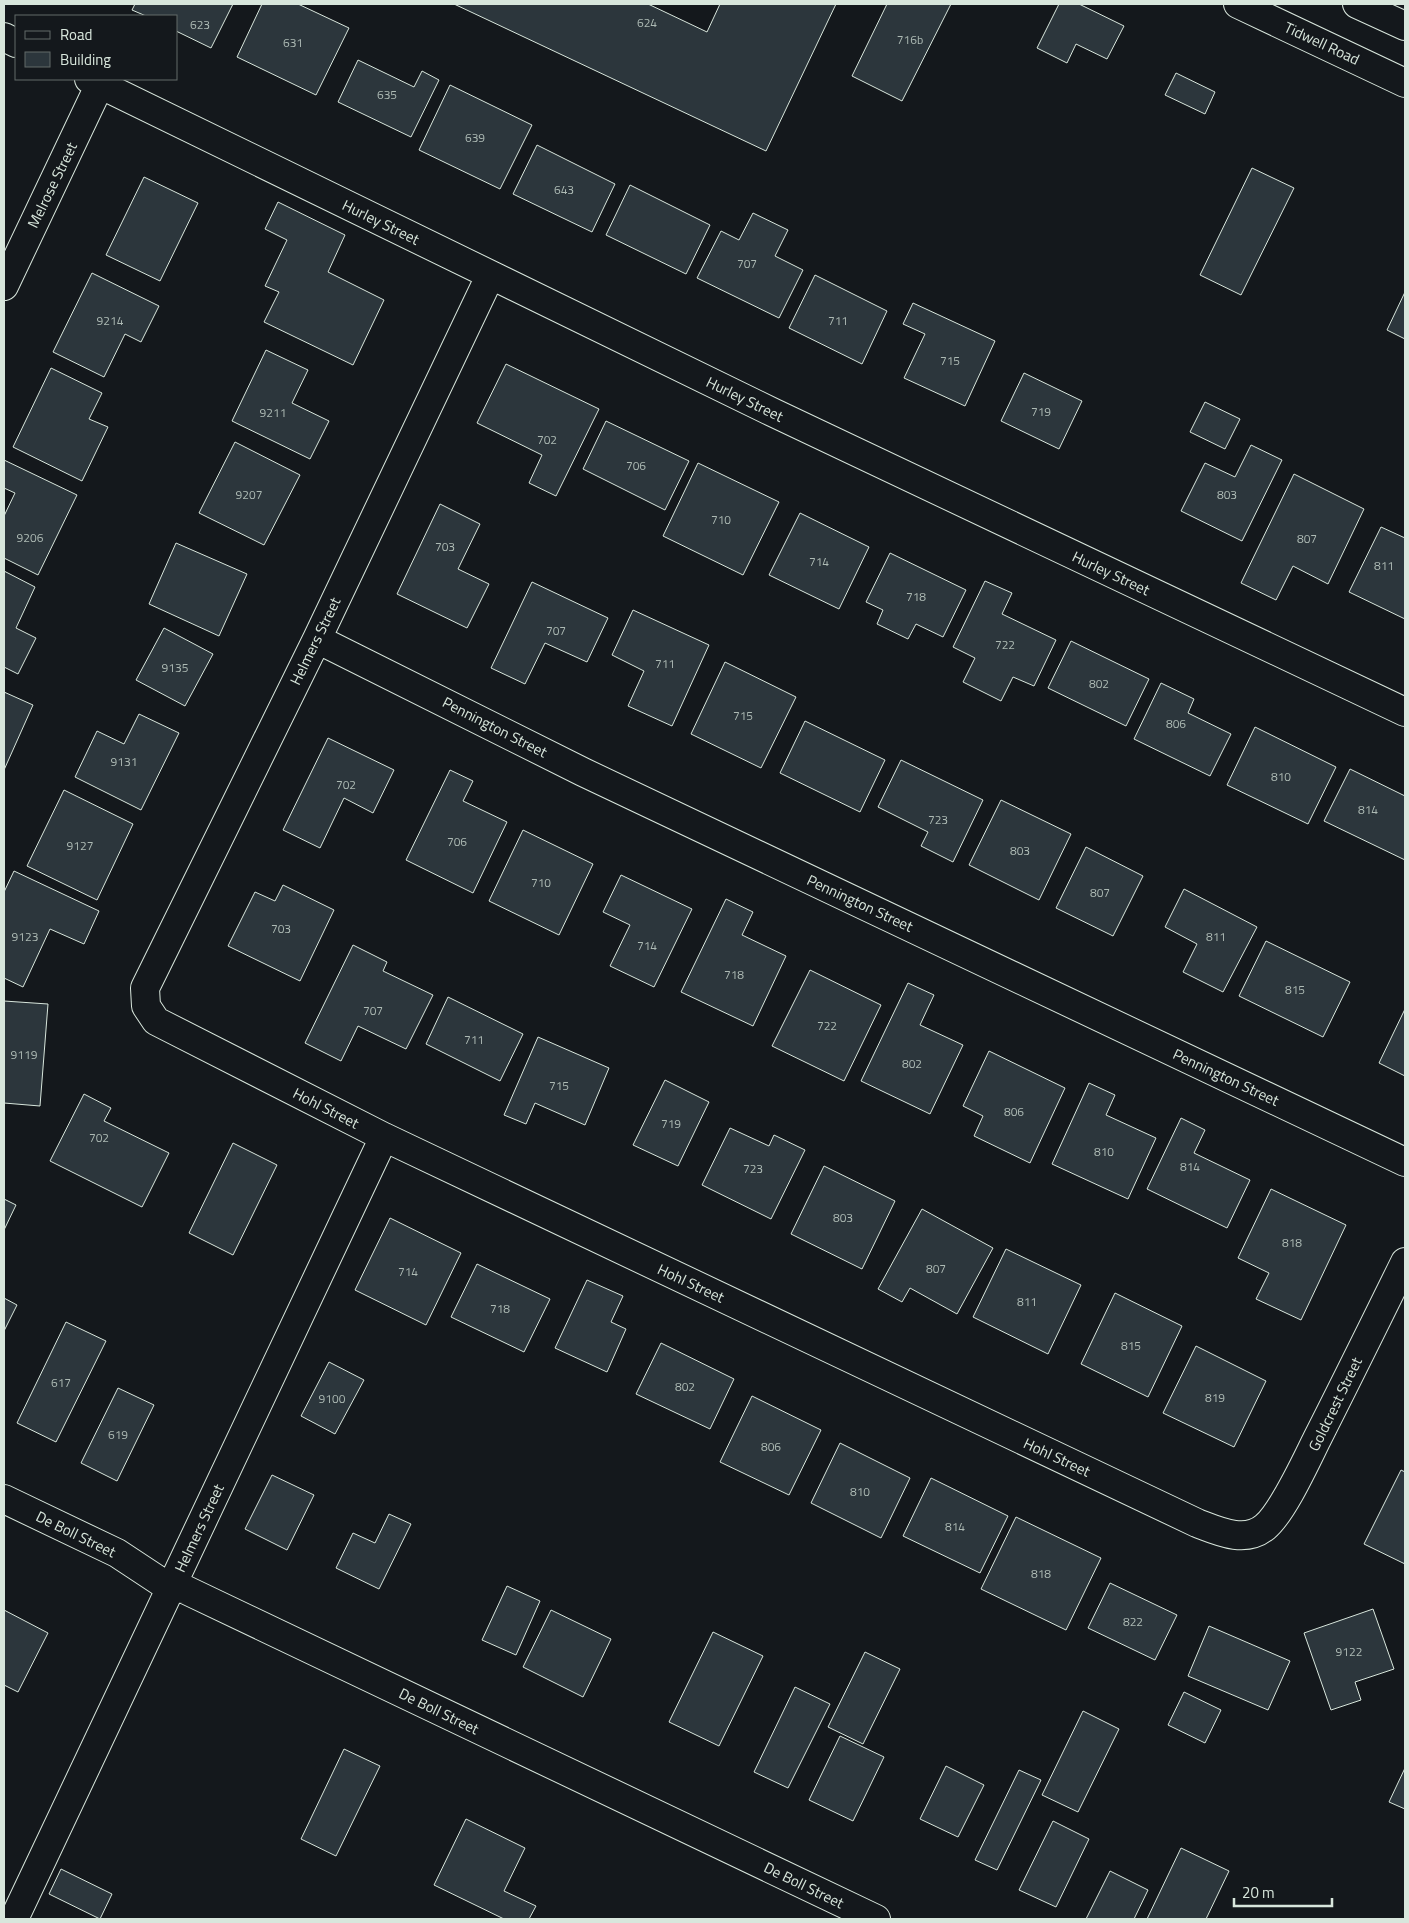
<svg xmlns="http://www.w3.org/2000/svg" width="1409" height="1923" font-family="'Titillium Web',sans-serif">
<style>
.building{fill:#2c363c;stroke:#d8e6dc}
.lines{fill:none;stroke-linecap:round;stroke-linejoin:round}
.street-casing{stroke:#d8e6dc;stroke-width:30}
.secondary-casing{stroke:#d8e6dc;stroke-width:30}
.street{stroke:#14181c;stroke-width:28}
.secondary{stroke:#14181c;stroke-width:28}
.labels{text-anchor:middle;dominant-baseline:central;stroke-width:4;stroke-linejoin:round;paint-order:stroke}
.number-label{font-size:12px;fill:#adbab4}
.street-label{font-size:15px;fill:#d8e6dc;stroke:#14181c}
</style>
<rect width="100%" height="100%" fill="#14181c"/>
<path class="building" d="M135,4H233L211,48L176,31V16H146L132,10Z
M262,4H298L349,28L316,95L237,57Z
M454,4H648L707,32L720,4H836L766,151Z
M887,4H951L902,101L852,76Z
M1059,4H1079L1124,26L1107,59L1076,44L1067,63L1037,48Z
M358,60L414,87L422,71L439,80L411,137L338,102Z
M1176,73L1215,92L1205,114L1165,95Z
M450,85L532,125L500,189L419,150Z
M537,145L615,184L592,232L513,194Z
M1252,168L1294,188L1241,295L1200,275Z
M144,177L198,203L160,281L106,255Z
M630,185L710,225L686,274L606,235Z
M278,202L345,235L328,272L384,300L353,365L264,322L279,292L265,286L287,240L265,229Z
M753,213L788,230L775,256L803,270L779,318L697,278L721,231L739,240Z
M92,273L159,306L141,342L125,334L104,377L53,352Z
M815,275L887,311L862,364L789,328Z
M1405,292V339L1387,330Z
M913,303L995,341L965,406L904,378L925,334L903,324Z
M266,350L308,370L292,403L329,421L310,459L232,421Z
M506,364L599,409L556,496L529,483L542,455L477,423Z
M51,368L102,393L89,419L108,427L82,481L13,447Z
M1024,373L1082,401L1059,449L1001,421Z
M1205,402L1240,419L1225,449L1190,432Z
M606,421L689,461L665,510L583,469Z
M235,442L300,475L264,545L199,513Z
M1251,445L1282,460L1242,541L1181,511L1205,463L1235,477Z
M4,460L77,495L38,575L4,558V516L15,493L4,488Z
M698,463L779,502L743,575L663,536Z
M1294,474L1364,509L1328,584L1293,566L1276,600L1241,583Z
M440,504L480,524L458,569L489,584L467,628L397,594Z
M800,513L869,547L839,609L769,575Z
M1381,527L1405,538V619L1349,592Z
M176,543L247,574L219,636L149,604Z
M890,553L966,590L943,637L916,624L908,639L877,624L883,610L866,602Z
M4,571L35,587L16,628L36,638L18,674L4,667Z
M985,581L1012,593L1002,614L1056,640L1034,686L1013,677L1001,701L963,682L975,658L953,647Z
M532,582L608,618L587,662L545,643L525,684L491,668Z
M633,610L709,645L672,726L628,706L644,671L612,655Z
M164,628L213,654L185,706L136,680Z
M1071,641L1149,679L1126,726L1048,688Z
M725,662L796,697L761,768L691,734Z
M1161,683L1194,699L1188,713L1231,734L1210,776L1134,739Z
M4,692L33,705L4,770Z
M139,714L179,733L141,810L75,777L97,731L124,744Z
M805,721L885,760L860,812L780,773Z
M1255,727L1336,767L1308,824L1227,785Z
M328,738L394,770L373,813L344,798L320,848L283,830Z
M901,760L983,800L953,862L921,846L928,832L878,807Z
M1350,769L1405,796V860L1324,821Z
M450,770L473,781L463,801L507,822L473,893L406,860Z
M64,790L133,824L97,900L27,866Z
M1001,800L1071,834L1039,900L969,865Z
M523,830L593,864L559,935L489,901Z
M1086,847L1143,876L1113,936L1056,908Z
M14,871L99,911L84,944L50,929L23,987L4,978V892Z
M621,875L692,909L654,987L610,966L630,925L603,912Z
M283,885L334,910L300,981L228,946L255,892L275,901Z
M1184,889L1257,927L1223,992L1183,972L1197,944L1165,927Z
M726,899L753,912L742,935L786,956L753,1026L681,992Z
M1266,941L1350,982L1323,1037L1239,996Z
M353,945L387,962L383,971L433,995L406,1049L358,1026L341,1061L305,1043Z
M810,970L881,1005L844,1081L772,1046Z
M908,983L934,995L920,1025L963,1045L930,1114L861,1081Z
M448,997L523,1034L500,1081L426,1044Z
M4,1001L48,1004L40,1106L4,1103Z
M1405,1009V1076L1379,1063Z
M538,1037L609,1068L585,1125L535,1103L526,1124L504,1115Z
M989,1051L1065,1088L1030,1163L974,1136L983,1116L963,1106Z
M665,1080L709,1102L678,1166L633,1145Z
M1089,1083L1115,1095L1106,1115L1156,1138L1128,1199L1052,1164Z
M84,1094L111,1108L104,1121L169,1153L142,1207L50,1161Z
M1181,1118L1205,1130L1194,1153L1250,1180L1227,1228L1147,1189Z
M730,1128L769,1146L774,1135L805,1150L771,1219L702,1185Z
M233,1143L277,1165L233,1255L189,1233Z
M824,1166L895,1201L862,1269L791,1234Z
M1271,1189L1346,1225L1301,1320L1256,1299L1269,1273L1238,1258Z
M4,1199L16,1205L4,1230Z
M922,1209L993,1248L957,1314L910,1288L902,1302L878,1289Z
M390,1218L461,1253L426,1325L355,1290Z
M1006,1249L1081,1285L1048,1354L973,1317Z
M477,1264L550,1299L524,1352L451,1317Z
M587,1280L623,1296L611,1322L626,1329L607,1372L555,1348Z
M1115,1293L1182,1326L1148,1397L1081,1364Z
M4,1298L17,1305L4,1331Z
M66,1322L106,1341L56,1442L17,1423Z
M661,1343L734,1379L710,1429L636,1394Z
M1196,1346L1266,1381L1234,1447L1163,1413Z
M329,1362L364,1380L335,1434L301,1416Z
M118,1388L154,1405L117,1481L81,1463Z
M752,1396L821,1430L789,1495L720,1462Z
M840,1443L910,1478L881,1538L811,1503Z
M1401,1470L1405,1472V1564L1364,1544Z
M272,1475L314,1495L287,1550L245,1529Z
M931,1478L1008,1516L980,1573L903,1536Z
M389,1514L411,1524L379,1589L336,1568L353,1533L375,1543Z
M1016,1517L1101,1558L1066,1630L981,1589Z
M1110,1583L1177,1615L1155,1660L1088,1628Z
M507,1586L540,1601L516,1655L482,1640Z
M1373,1609L1394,1669L1355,1682L1361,1700L1331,1710L1304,1633Z
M4,1610L48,1633L18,1692L4,1685Z
M551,1610L611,1639L583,1697L523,1667Z
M1209,1626L1290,1661L1268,1710L1188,1676Z
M713,1632L763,1656L719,1746L669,1722Z
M865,1652L900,1669L863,1744L828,1727Z
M795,1687L830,1704L788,1788L754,1772Z
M1184,1692L1221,1710L1205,1743L1168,1725Z
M1083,1711L1119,1729L1078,1812L1042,1795Z
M840,1736L884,1757L853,1821L809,1800Z
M344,1749L380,1766L336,1856L301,1839Z
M946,1766L984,1785L958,1837L920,1819Z
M1405,1768V1809L1389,1802Z
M1019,1770L1041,1780L997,1870L975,1860Z
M466,1819L525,1848L504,1891L536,1906L529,1919H504L434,1885Z
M1053,1821L1089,1839L1056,1907L1019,1890Z
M1181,1848L1229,1871L1206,1919H1147Z
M61,1869L112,1894L100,1919L49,1894Z
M1110,1871L1148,1890L1134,1919H1086Z"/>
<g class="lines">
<g class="street-casing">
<path id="street" d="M4,37L16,43
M89,79L772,412L1405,712
M490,276L317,639L145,988L146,1006L156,1021L384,1137L1197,1523C1218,1531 1245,1544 1265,1527C1283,1512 1306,1461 1317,1439C1347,1380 1376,1321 1405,1262
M4,286L100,84
M317,639L583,772L1405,1162
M4,1499L117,1553L170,1588L184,1589L876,1919
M14,1919L384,1137"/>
</g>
<g class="secondary-casing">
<path id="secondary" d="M1238,4L1405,83
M1357,4L1405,26"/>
</g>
<use href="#street" class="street"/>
<use href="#secondary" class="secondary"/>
</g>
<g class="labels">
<g class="number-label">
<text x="647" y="22">624</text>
<text x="200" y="24">623</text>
<text x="910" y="39">716b</text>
<text x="293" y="42">631</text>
<text x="387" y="94">635</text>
<text x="475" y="137">639</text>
<text x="564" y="189">643</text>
<text x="747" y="263">707</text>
<text x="110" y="320">9214</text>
<text x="838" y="320">711</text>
<text x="950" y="360">715</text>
<text x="1041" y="411">719</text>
<text x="273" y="412">9211</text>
<text x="547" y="439">702</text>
<text x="636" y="465">706</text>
<text x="249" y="494">9207</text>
<text x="1227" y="494">803</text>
<text x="721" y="519">710</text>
<text x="30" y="537">9206</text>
<text x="1307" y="538">807</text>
<text x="445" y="546">703</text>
<text x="819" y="561">714</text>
<text x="1384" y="565">811</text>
<text x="916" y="596">718</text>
<text x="556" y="630">707</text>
<text x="1005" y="644">722</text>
<text x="665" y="663">711</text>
<text x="175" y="667">9135</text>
<text x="1099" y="683">802</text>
<text x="743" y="715">715</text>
<text x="1176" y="723">806</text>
<text x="124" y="761">9131</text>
<text x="1281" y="776">810</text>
<text x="346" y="784">702</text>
<text x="1368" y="809">814</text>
<text x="938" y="819">723</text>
<text x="457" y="841">706</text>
<text x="80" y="845">9127</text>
<text x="1020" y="850">803</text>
<text x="541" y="882">710</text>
<text x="1100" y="892">807</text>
<text x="281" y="928">703</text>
<text x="25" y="936">9123</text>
<text x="1216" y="936">811</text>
<text x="647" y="945">714</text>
<text x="734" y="974">718</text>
<text x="1295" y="989">815</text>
<text x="373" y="1010">707</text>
<text x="827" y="1025">722</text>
<text x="474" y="1039">711</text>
<text x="24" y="1054">9119</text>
<text x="912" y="1063">802</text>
<text x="559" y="1085">715</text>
<text x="1014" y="1111">806</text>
<text x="671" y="1123">719</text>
<text x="99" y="1137">702</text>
<text x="1104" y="1151">810</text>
<text x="1190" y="1166">814</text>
<text x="753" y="1168">723</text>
<text x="843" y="1217">803</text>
<text x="1292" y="1242">818</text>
<text x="936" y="1268">807</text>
<text x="408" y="1271">714</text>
<text x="1027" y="1301">811</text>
<text x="500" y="1308">718</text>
<text x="1131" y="1345">815</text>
<text x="61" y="1382">617</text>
<text x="685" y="1386">802</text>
<text x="1215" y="1397">819</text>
<text x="332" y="1398">9100</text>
<text x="118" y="1434">619</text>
<text x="771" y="1446">806</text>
<text x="860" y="1491">810</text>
<text x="955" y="1526">814</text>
<text x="1041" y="1573">818</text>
<text x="1133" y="1621">822</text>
<text x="1349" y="1651">9122</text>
</g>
<g class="street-label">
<text transform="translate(1322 43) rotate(25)">Tidwell Road</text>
<text transform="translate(52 185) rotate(-64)">Melrose Street</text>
<text transform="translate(381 222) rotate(26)">Hurley Street</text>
<text transform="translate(745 399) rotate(26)">Hurley Street</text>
<text transform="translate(1111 573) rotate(25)">Hurley Street</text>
<text transform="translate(315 641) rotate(-64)">Helmers Street</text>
<text transform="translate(495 727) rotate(27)">Pennington Street</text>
<text transform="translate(860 903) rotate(25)">Pennington Street</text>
<text transform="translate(1226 1077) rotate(25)">Pennington Street</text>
<text transform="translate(326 1108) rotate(27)">Hohl Street</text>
<text transform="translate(691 1283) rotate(25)">Hohl Street</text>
<text transform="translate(1335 1404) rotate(-64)">Goldcrest Street</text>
<text transform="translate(1057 1457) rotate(25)">Hohl Street</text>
<text transform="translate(199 1528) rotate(-65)">Helmers Street</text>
<text transform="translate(76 1534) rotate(26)">De Boll Street</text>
<text transform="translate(439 1711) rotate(26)">De Boll Street</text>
<text transform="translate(804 1885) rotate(26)">De Boll Street</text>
</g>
</g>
<rect width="1409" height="1923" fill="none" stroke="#d8e6dc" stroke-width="10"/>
<rect x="15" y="15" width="162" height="65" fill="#14181c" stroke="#626a69"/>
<rect x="25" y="31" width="25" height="8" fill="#14181c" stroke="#626a69"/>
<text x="60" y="40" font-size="15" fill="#d8e6dc">Road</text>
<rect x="25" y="52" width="25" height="15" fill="#2c363c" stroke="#626a69"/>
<text x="60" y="65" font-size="15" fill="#d8e6dc">Building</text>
<path d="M1234 1898v8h98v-8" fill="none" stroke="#d8e6dc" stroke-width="2.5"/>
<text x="1242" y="1898" font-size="15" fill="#d8e6dc" stroke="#14181c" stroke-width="4" paint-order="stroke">20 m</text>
</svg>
